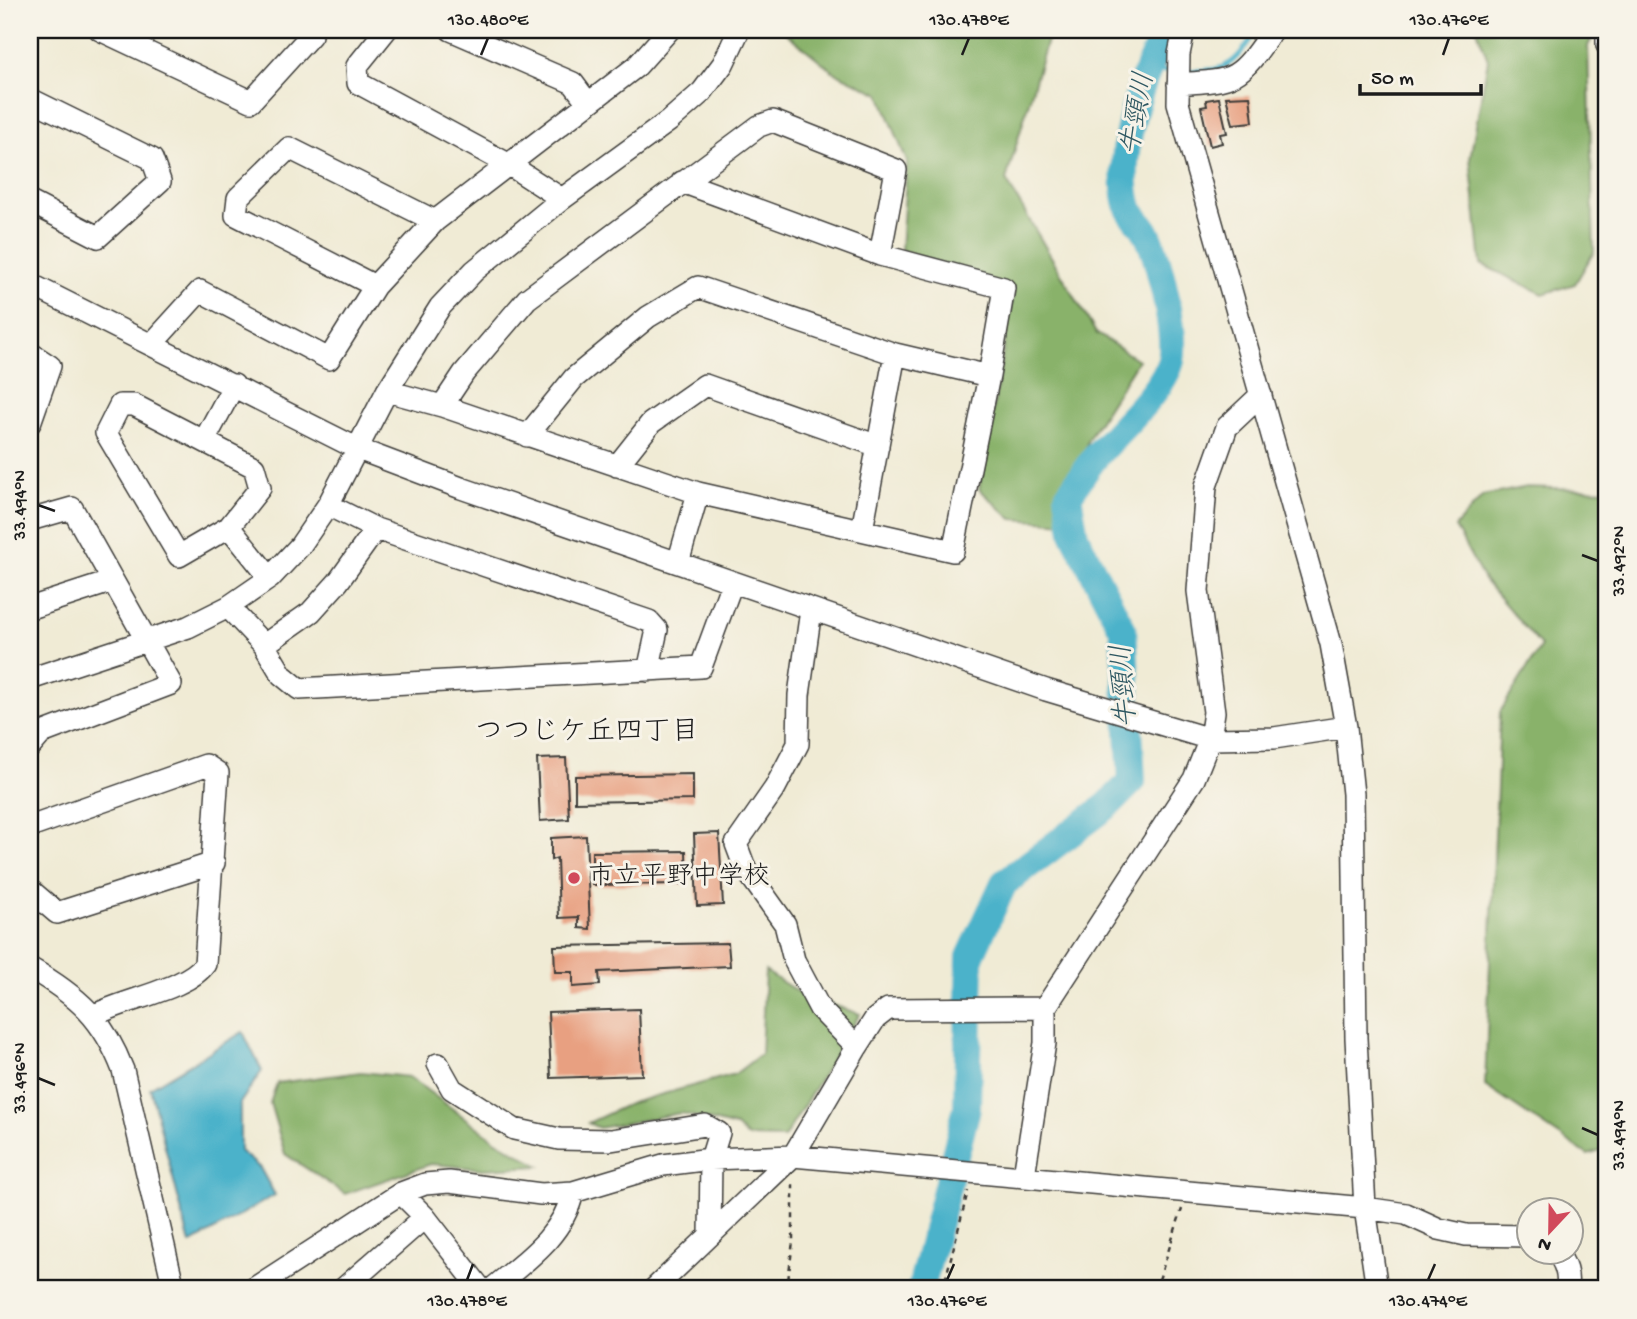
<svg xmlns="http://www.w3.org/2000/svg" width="1637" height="1319" font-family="'Gochi Hand','Klee One',sans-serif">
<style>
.forest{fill:#89b26a;stroke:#526743;stroke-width:2}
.water{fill:#4bb2ca;stroke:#346773;stroke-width:2}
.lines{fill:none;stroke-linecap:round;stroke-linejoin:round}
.stream{stroke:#4bb2ca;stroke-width:4.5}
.river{stroke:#4bb2ca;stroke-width:28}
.building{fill:#e8a081}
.minor-casing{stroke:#3c3b38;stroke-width:24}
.path{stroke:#3c3b38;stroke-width:2.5;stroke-dasharray:5 5;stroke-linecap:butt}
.minor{stroke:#fff;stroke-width:21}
.ticks{fill:none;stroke:#1c1c1c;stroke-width:2.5}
.poi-dot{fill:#d1495b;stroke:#f7f3e8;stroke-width:2.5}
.labels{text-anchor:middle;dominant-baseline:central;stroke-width:6;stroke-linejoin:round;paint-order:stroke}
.poi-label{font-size:26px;fill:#1c1c1c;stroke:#f7f3e8;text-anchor:start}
.water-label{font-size:28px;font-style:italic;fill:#2f5862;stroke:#f7f3e8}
.neighbourhood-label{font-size:28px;fill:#1c1c1c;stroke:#f7f3e8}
.neatline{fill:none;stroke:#1c1c1c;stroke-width:2.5}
.ticks-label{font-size:18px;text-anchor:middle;fill:#1c1c1c}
</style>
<rect width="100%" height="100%" fill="#f7f3e8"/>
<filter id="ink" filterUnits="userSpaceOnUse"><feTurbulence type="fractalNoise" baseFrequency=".0143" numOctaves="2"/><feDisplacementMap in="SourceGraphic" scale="14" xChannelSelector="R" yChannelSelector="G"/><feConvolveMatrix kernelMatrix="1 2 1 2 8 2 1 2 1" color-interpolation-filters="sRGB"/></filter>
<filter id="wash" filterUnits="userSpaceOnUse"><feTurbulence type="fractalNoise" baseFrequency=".00686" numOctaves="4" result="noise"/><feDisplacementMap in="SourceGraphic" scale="28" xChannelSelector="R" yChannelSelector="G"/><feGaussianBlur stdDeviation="1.57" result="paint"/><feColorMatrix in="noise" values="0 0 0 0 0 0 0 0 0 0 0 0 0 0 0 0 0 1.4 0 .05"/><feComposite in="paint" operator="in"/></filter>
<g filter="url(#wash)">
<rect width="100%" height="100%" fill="#f0ebd5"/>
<path class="forest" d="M782,30H1050L1006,180L1096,333L1138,360L1088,439L1066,523L1012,519L979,489L1014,291L901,250L907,162L880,94L834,72Z
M1477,30H1596L1588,46L1594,252L1575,284L1543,294L1481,264L1470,158L1488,60Z
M1527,487L1607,490V1149L1588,1155L1485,1086L1500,712L1541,646L1484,580L1455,527L1483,496Z
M765,971L803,995L860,1014L784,1138L747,1137L736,1127L681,1113L599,1128L588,1123L631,1103L735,1074L761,1054Z
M361,1072L409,1077L495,1140L540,1166L484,1169L431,1164L345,1194L285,1154L270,1103L277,1083Z
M52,1281H88L94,1289H47Z"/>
<path class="water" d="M243,1032L262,1071L240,1103V1151L260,1168L275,1195L190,1244L150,1088Z"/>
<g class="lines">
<path class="stream" d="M1145,71H1173
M1185,71C1230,71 1233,65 1257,30"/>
<path class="river" d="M921,1289L967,1108L970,957L1004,883L1107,806L1132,781L1123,630L1075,536L1068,496C1077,483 1086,469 1096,456C1116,432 1164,390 1171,360C1177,334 1158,253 1145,230C1141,223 1132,216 1129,208C1114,159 1141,71 1168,30"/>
</g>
<g id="blocks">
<path class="building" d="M1250,96L1253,122L1233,124L1226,97Z
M1219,98L1227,133L1220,134L1222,143L1210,146L1201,107L1207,106L1206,100Z
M566,758L569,819L540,821L537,759Z
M693,774V800L575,802V776Z
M719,833L723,905L697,906L694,834Z
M586,836L590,929L579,928V917L559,918L557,858L551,860V838Z
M686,851L687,884L592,885V852Z
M728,943L730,966L599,972L600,985L573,987V972H555L554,946Z
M639,1009L642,1075L551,1078L548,1012Z"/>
</g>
</g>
<g filter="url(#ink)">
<use href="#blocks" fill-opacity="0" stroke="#3c3b38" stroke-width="2"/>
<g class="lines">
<g class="minor-casing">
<path id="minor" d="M100,30L251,101L311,35L309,30
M386,30L357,66L358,83L508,164L562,199
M451,30L573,83L588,103
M1184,30L1179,54L1178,103L1331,644L1346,727L1353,794L1356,1038L1365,1208L1377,1289
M1607,38V45
M1178,84C1239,80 1238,80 1273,30
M30,99L152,159L160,181L98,237L30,202
M30,284L358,449L461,488L1046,690L1210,739L1274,738L1346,727
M375,286L236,215L238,198L289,148L435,221
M151,345L200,291L329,359L375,286L435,221L637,66L669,30
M30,353L50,366L30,423
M387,391L442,406L698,493L953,551L989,376L1004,288L880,255L682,182
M120,405H134L254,467L260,488L229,527L179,556L106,433Z
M442,406L464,373L527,299L759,126L773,121L896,170L880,255
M527,436L574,378L648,317L698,287L895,354L989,376
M204,441L234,385
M617,466L651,423L705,385L878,446
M328,505L376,529L649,621L657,630L648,671
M30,520L72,508L171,684L42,733L30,747
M229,527L270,578
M862,530L895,354
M678,563L698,493
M228,607L264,645L282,675L299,689L701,667L732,583
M30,608L113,581
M811,610L799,695L798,744L775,788L736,844L745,868L785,924L794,960L820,1009L857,1047
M264,645L311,612L338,582L376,529
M30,679L188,627L228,607L270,578L300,546L328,505L387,391L440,307L474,271L562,199L669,121L702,92L723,64L739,30
M30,827L206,765L218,773L205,964C188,989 125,999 95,1015
M30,890L57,913L214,863
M30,968C78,996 103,1018 123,1070L174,1289
M438,1064L452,1089L514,1129L559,1139L611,1140L705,1125L719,1133L711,1159L710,1235
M1024,1175L1045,1043V1008L1194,779L1210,739L1214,712L1198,591L1206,486L1227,427L1261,395
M401,1193L425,1217L481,1289
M1555,1252C1565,1260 1570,1278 1566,1289
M253,1289L401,1193L425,1184L449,1182L541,1194L573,1192L663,1165L711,1159L793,1156L1365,1208L1406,1214L1439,1229L1466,1235L1528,1236
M343,1289L425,1217
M492,1289C525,1261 563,1236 573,1192
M654,1289L793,1156L857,1047L875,1019L888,1009L1045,1008"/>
</g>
<path class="path" d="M787,1289L793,1241V1181
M943,1289L968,1191
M1156,1289L1182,1209"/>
<use href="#minor" class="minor"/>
</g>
</g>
<path class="ticks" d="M481,55L488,38M962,55L969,38M1443,55L1449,38M38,505L55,511M1582,555L1598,561M38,1078L55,1085M1582,1128L1598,1135M467,1280L473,1264M947,1280L954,1264M1428,1280L1435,1264"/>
<circle class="poi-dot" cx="574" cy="878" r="7"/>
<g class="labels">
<g class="poi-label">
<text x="588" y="878">市立平野中学校</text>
</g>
<g class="water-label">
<text transform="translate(1139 114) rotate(-79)">牛頸川</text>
<text transform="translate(1126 686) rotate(-94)">牛頸川</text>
</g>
<g class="neighbourhood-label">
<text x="587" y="733">つつじケ丘四丁目</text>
</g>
</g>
<rect width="1637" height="1319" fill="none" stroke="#f7f3e8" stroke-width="77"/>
<g transform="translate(1550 1231) rotate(202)"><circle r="33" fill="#f7f3e8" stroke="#9f9d96" stroke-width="2"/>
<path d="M0-5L12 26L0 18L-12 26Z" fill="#d1495b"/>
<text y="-10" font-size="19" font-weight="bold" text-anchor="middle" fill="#1c1c1c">N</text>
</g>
<path d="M1360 84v10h121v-10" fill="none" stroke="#1c1c1c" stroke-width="3.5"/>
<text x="1371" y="84" font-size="21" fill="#1c1c1c" stroke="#f7f3e8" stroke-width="5" paint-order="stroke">50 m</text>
<rect x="38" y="38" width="1560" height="1242" class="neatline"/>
<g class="ticks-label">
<text x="488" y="25">130.480°E</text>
<text x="969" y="25">130.478°E</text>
<text x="1449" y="25">130.476°E</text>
<text transform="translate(19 505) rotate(-90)" y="6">33.494°N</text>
<text transform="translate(1618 561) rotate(-90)" y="6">33.492°N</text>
<text transform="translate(19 1078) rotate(-90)" y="6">33.496°N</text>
<text transform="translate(1618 1135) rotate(-90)" y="6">33.494°N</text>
<text x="467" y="1306">130.478°E</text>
<text x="947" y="1306">130.476°E</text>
<text x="1428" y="1306">130.474°E</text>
</g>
</svg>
